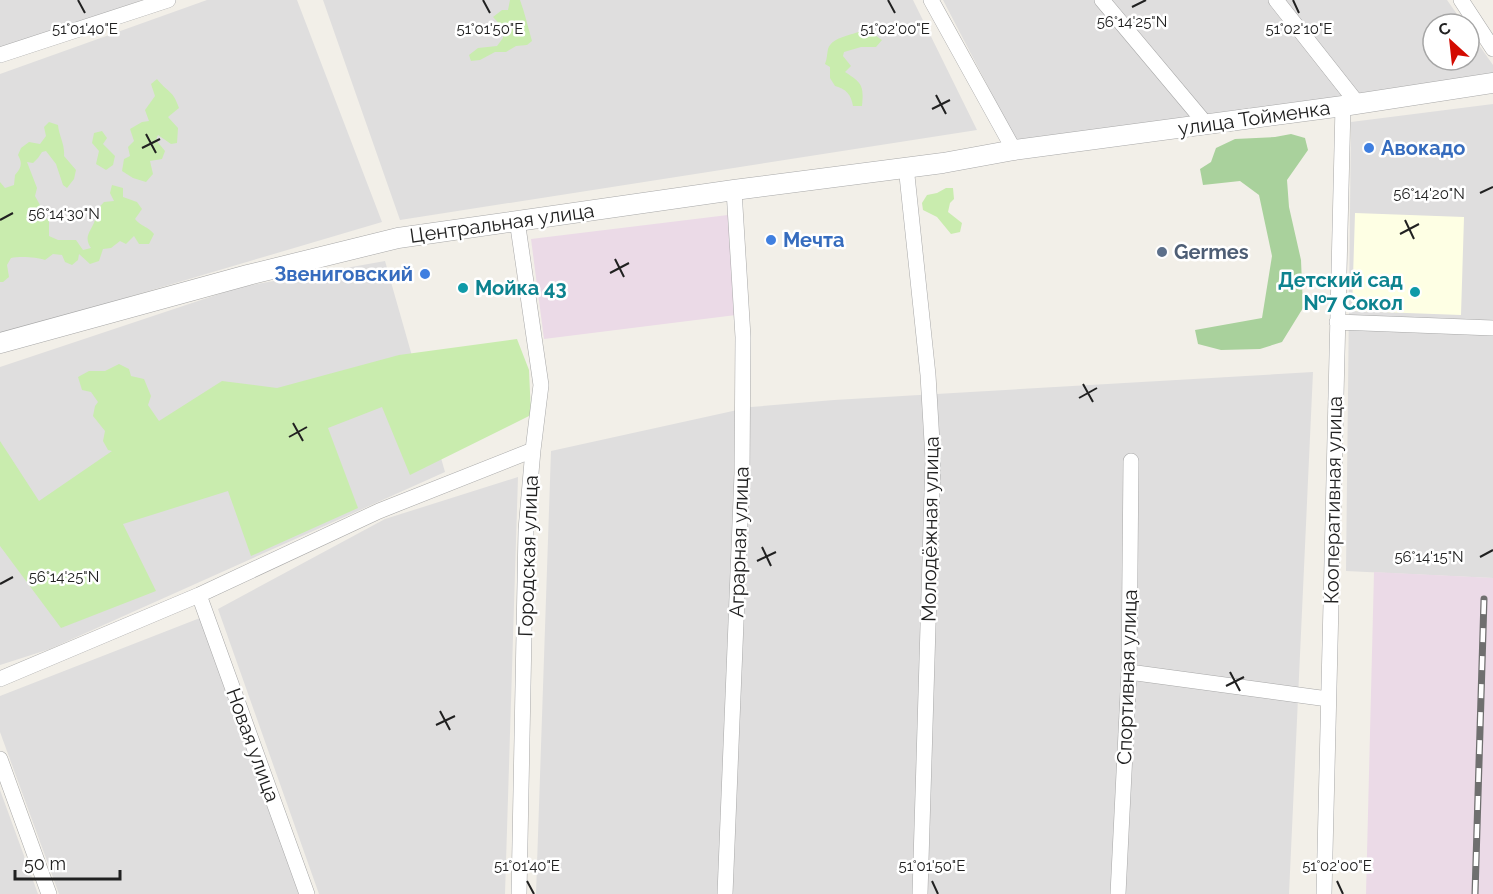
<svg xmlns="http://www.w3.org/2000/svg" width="1493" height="894" font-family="Raleway,sans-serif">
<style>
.residential{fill:#dfdede}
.industrial{fill:#ebdae7}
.education{fill:#feffe4}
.grass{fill:#c9ecae}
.forest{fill:#a9d19c}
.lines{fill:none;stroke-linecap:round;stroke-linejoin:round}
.minor-casing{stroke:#a8a8a8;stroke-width:16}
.tertiary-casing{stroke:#a8a8a8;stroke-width:21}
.minor{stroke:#fff;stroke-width:15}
.tertiary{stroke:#fff;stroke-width:20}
.rail-casing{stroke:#6f6f6f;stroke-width:7}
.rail{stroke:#fff;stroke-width:4.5;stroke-dasharray:14;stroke-linecap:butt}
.ticks{fill:none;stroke:#212121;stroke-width:2}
.shop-dot{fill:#3f7fe0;stroke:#fff;stroke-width:2}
.service-dot{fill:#5c6f8a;stroke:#fff;stroke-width:2}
.culture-dot{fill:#0f9aa8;stroke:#fff;stroke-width:2}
.labels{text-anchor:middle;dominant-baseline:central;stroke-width:5;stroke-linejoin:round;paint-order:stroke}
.street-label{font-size:20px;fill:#212121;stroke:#fff}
.shop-label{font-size:20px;font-weight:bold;fill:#366cbe;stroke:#fff;text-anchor:start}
.service-label{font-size:20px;font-weight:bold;fill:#4e5e75;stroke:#fff;text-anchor:start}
.culture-label{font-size:20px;font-weight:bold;fill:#0d838f;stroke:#fff;text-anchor:end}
.ticks-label{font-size:15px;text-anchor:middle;fill:#212121;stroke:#fff;stroke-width:5;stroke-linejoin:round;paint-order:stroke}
</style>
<rect width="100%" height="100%" fill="#f2efe8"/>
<path class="residential" d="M0,0H142L0,51Z
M207,0H297L382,222L0,335V74Z
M323,0H913L977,130L400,220Z
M943,0H1447L1464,24H1433V60H1469V31L1493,65V79L1020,148Z
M1493,104V578L1346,571L1351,122Z
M385,261L445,472L50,649L0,665V367L240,287Z
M1313,372L1289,894H536L551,451L751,407L834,400Z
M518,477L505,894H319L218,609L385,519Z
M200,618L300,894H59L0,732V696Z
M0,790L38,894H0Z"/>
<path class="industrial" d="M728,215L736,315L544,339L531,239Z
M1374,572L1493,578V894H1366Z"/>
<path class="education" d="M1355,213L1464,217L1461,315L1352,311Z"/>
<path class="grass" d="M510,0H520C525,14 528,27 532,41L527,45L516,46L506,52H495L480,60L471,61L469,55L478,48L497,46L503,38V28L493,17L502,10H508Z
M866,29L882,40L876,47H861L844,52L843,56L851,66L845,72C862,83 864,85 862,106H853C851,94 846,89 835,86L830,78V67L825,64C827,59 827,54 828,49C832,36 855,35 866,29Z
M157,79C168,93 173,90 179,108L168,117L178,128L177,143L171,144L158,135L156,140L165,151L162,159L150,161L153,174L146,182L133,178L122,171L124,159L130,156L128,147L134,141L130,129L142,122L149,121L145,110L155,96L151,84Z
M49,122L58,125C59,136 65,144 64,156L76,170L74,179L67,188L63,185L56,164L46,151L42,152L38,158L33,163L27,162L37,188L35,196L41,207L37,215L43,216L49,220V236L58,240H76L83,250L91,248C83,236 91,232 95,220C97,211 97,209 104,202L114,201L110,193L112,185L123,188V197L137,202L142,209L135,219C140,226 149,227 154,234L149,244H139L134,236L126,244L120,241L111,248L103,249L99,261L90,264L79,254L78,260L72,265L65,262L62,255L53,254L45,260C37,257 20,256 11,258L7,265L9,277L3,282H0V182L5,188L14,185L15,175C21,168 23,164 18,155L21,148L29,142L40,144L46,136L44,127Z
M102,131L107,138L103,144L115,156L113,165L106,170L96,164L99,151L92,143L94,133Z
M946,188H953L954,199L950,203L948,212L962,223L960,232L951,234L937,217L923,210L922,203L927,195L937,193Z
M517,339L529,370L531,415L410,475L382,407L328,428L358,508L251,556L228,491L123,524L156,591L61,628L0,546V441L39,501L112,451L108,450L103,441L105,431L93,416L95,406L98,402L91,392L82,390L78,377L89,371H105L119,364L129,369L131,376L144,379L151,396L148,405L159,421L222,381L277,388L399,355Z"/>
<path class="forest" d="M1291,134L1305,138L1308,150L1287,180L1289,207L1301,260L1303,308L1282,342L1260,349L1221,350L1198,344L1195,330L1262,318L1272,256L1259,195L1240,181L1203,185L1200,169L1211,162L1216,148L1235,139L1275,137Z"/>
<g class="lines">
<g class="minor-casing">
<path id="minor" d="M931,0L1014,150
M1102,0L1206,124
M1276,0L1358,104
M1461,0L1493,49
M0,55L168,0
M906,166L928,375L933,459L920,894
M517,220L541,385L533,450L526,530L519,894
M1337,322L1493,328
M199,595L307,894
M1129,672L1328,699
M0,679L199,595L379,511L533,450
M0,759L49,894
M725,894L742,474L743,337L734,190
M1118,894L1129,672L1131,461
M1324,894L1343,106"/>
</g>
<g class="tertiary-casing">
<path id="tertiary" d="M0,343L248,275L398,238L734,190L943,163L1014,150L1343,106L1493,83"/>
</g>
<use href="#minor" class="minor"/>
<use href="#tertiary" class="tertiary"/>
<g class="rail-casing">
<path id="rail" d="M1475,894L1484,599"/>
</g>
<use href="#rail" class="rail"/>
</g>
<path class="ticks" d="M78,0L85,13M483,0L490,13M888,0L895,13M1293,0L1299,13M1132,7L1146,0M936,95L946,114M932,109L950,100M146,134L156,153M142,148L160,139M1480,193L1493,187M0,220L13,213M1405,220L1414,239M1400,234L1419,224M615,259L624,277M610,273L629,263M1083,384L1093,402M1079,398L1097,388M293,423L303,441M289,437L307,427M762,547L771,566M1480,557L1493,550M757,561L776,552M0,584L13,577M1230,672L1240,691M1226,686L1244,677M440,711L450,730M436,725L455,716M527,881L534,894M932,881L938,894M1337,881L1343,894"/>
<g class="shop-dot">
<circle cx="1369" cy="148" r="6"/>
<circle cx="771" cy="240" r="6"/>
<circle cx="425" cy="274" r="6"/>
</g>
<circle class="service-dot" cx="1162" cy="252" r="6"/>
<g class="culture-dot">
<circle cx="463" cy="288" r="6"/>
<circle cx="1415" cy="292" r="6"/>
</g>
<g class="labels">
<g class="street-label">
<text transform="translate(1254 118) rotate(-8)">улица Тойменка</text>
<text transform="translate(502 223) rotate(-8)">Центральная улица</text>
<text transform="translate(1333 500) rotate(-89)">Кооперативная улица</text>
<text transform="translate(930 529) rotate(-89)">Молодёжная улица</text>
<text transform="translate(739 542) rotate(-88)">Аграрная улица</text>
<text transform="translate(528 556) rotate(-88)">Городская улица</text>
<text transform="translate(1127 677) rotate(-88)">Спортивная улица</text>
<text transform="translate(253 745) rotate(70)">Новая улица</text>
</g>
<g class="shop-label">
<text x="1381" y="148">Авокадо</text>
<text x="783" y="240">Мечта</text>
<text x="413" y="274" text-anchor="end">Звениговский</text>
</g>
<g class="service-label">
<text x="1174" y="252">Germes</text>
</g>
<g class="culture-label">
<text x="1403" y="280">Детский сад<tspan x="1403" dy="23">№7 Сокол</tspan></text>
<text x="475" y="288" text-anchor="start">Мойка 43</text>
</g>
</g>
<g class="ticks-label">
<text x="1132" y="27">56°14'25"N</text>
<text x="85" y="34">51°01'40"E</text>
<text x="490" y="34">51°01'50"E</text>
<text x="895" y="34">51°02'00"E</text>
<text x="1299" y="34">51°02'10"E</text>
<text x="1429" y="199">56°14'20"N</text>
<text x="64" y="219">56°14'30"N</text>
<text x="1429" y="562">56°14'15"N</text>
<text x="64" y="582">56°14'25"N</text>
<text x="527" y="871">51°01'40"E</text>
<text x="932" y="871">51°01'50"E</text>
<text x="1337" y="871">51°02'00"E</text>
</g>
<g transform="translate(1451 42) rotate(333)"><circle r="28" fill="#ffffff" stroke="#a6a6a6" stroke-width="1.5"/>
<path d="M0-4.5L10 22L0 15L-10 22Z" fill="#d30a00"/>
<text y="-9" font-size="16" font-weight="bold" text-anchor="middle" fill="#212121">С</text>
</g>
<path d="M15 870v9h105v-9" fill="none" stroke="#212121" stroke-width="3"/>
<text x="24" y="870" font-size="18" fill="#212121" stroke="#ffffff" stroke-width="4.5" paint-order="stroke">50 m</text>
</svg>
